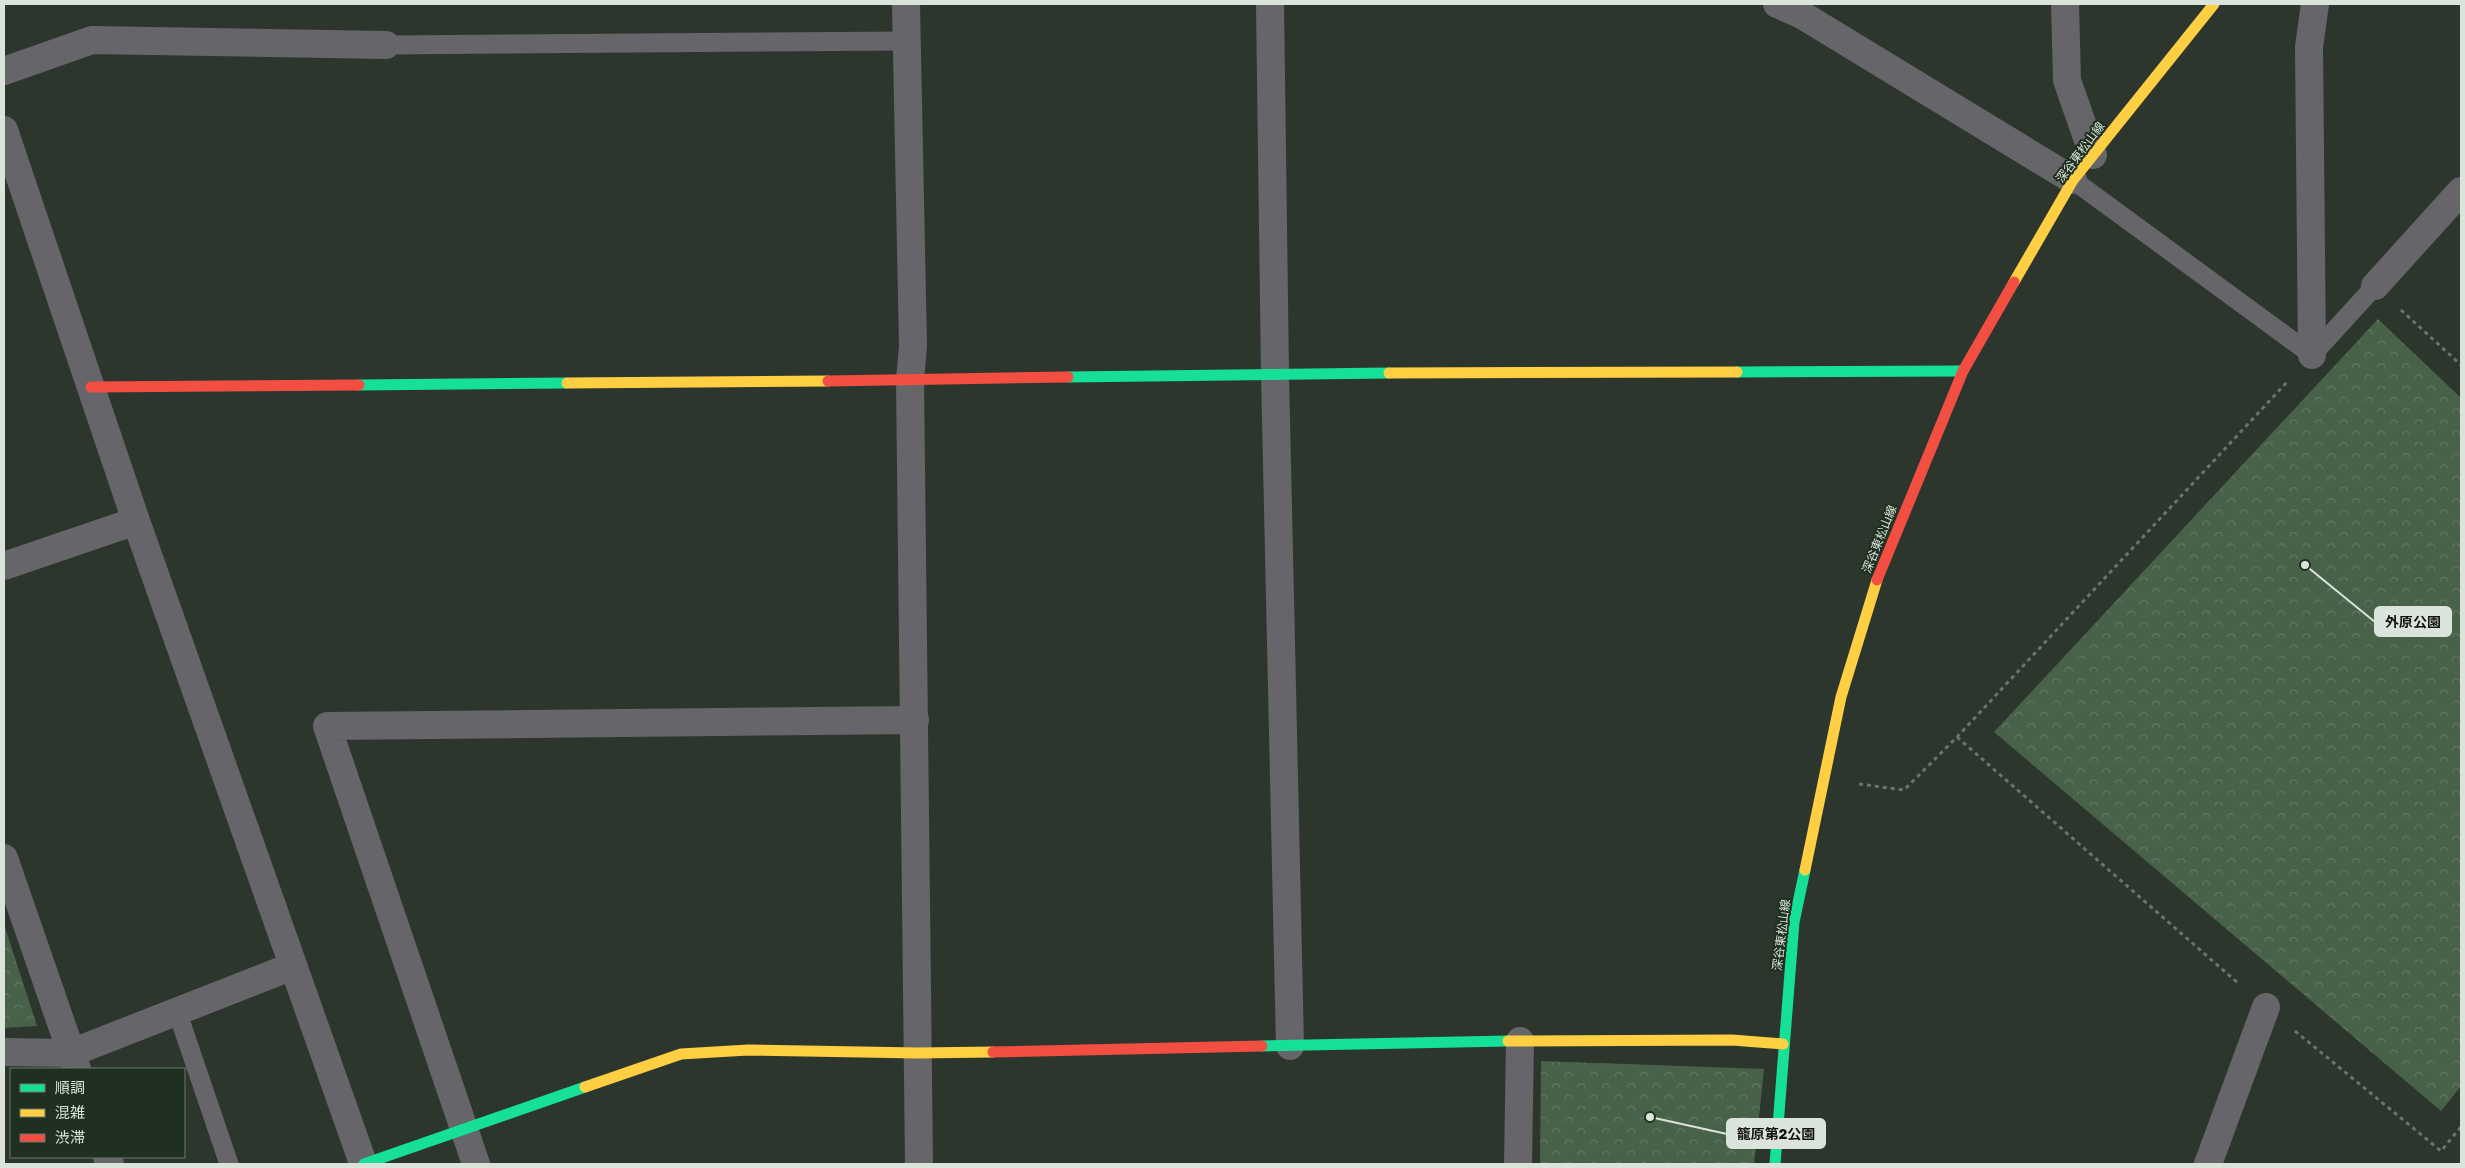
<svg xmlns="http://www.w3.org/2000/svg" width="2465" height="1168" font-family="'Golos Text','Noto Sans JP',sans-serif">
<style>
.park{fill:url(#park-crowns)}
.lines{fill:none;stroke-linecap:round;stroke-linejoin:round}
.path{stroke:#6e7172;stroke-width:3;stroke-dasharray:4 4;stroke-linecap:butt}
.lane{stroke:#66656a;stroke-width:19}
.street{stroke:#66656a;stroke-width:28}
.fast{stroke:#16e098;stroke-width:11}
.slow{stroke:#ffcf43;stroke-width:11}
.jam{stroke:#f24e42;stroke-width:11}
.labels{text-anchor:middle;dominant-baseline:central;stroke-width:4;stroke-linejoin:round;paint-order:stroke}
.street-label{font-size:12px;fill:#dae4da;stroke:#1f3020}
.leader{fill:none;stroke:#dae4da;stroke-width:2}
.callout-dot{fill:#dae4da;stroke:#1f3020;stroke-width:2}
.callout{fill:#dae4da;stroke:#dae4da;stroke-width:2}
.callout-label{font-size:14px;text-anchor:middle;font-weight:bold;fill:#111}
</style>
<defs>
<pattern id="park-crowns" width="20" height="18" patternUnits="userSpaceOnUse" patternTransform="scale(1.25)"><rect width="20" height="18" fill="#486149"/><path d="M2 6a3 3 0 1 1 6 0M12 15a3 3 0 1 1 6 0" fill="none" stroke="#627863"/></pattern>
</defs>
<rect width="100%" height="100%" fill="#2d362d"/>
<path class="park" d="M2378,319L2461,398V1086L2441,1111L1994,732Z
M4,924L37,1026L4,1028Z
M1541,1061L1764,1069L1754,1164H1540Z"/>
<g class="lines">
<path class="path" d="M2401,310L2461,365
M1957,737L2239,984
M1859,784L1904,790L1957,737L2288,381
M2295,1031L2441,1151L2461,1127"/>
<path class="lane" d="M386,45L907,41
M2073,180L2312,355L2375,286
M177,1011L229,1164"/>
<path class="street" d="M906,4L913,346L910,380L919,1164
M1270,4L1275,374L1290,1046
M1777,4L1802,15L2073,180
M2065,4L2067,80L2093,155
M4,71L92,40L386,45
M4,130L136,521L363,1163
M2375,286L2461,191
M2312,355L2309,47L2315,4
M4,566L136,521
M4,858L77,1069
M4,1052L71,1053L293,966
M107,1157L110,1164
M476,1164L327,726L915,720
M1518,1164L1520,1041
M2208,1164L2266,1007"/>
<path class="fast" d="M1737,372L1963,371
M1068,377L1389,373
M359,385L567,383
M1262,1046L1508,1041
M364,1164L585,1087
M1775,1164L1794,922L1805,870"/>
<path class="slow" d="M2014,282L2073,180L2214,4
M1389,373L1737,372
M567,383L828,381
M1805,870L1841,697L1877,580
M1508,1041L1732,1040L1783,1044
M585,1087L681,1054L748,1050L918,1053L993,1052"/>
<path class="jam" d="M828,381L1068,377
M91,387L359,385
M1877,580L1963,371L2014,282
M993,1052L1262,1046"/>
</g>
<g class="labels">
<g class="street-label">
<text transform="translate(2080 152) rotate(-53)">深谷東松山線</text>
<text transform="translate(1879 539) rotate(-68)">深谷東松山線</text>
<text transform="translate(1781 935) rotate(-83)">深谷東松山線</text>
</g>
</g>
<path class="leader" d="M2305 565L2375 622M1650 1117L1727 1134"/>
<g class="callout-dot">
<circle cx="2305" cy="565" r="5"/>
<circle cx="1650" cy="1117" r="5"/>
</g>
<g class="callout">
<rect x="2375" y="607" width="76" height="29" rx="5"/>
<rect x="1727" y="1119" width="98" height="29" rx="5"/>
</g>
<g class="callout-label">
<text x="2413" y="627">外原公園</text>
<text x="1776" y="1139">籠原第2公園</text>
</g>
<rect width="2465" height="1168" fill="none" stroke="#dae4da" stroke-width="10"/>
<rect x="10" y="1068" width="175" height="90" fill="#1f3020" stroke="#6a786a"/>
<rect x="20" y="1084" width="25" height="8" fill="#16e098" stroke="#6a786a"/>
<text x="55" y="1093" font-size="15" fill="#dae4da">順調</text>
<rect x="20" y="1109" width="25" height="8" fill="#ffcf43" stroke="#6a786a"/>
<text x="55" y="1118" font-size="15" fill="#dae4da">混雑</text>
<rect x="20" y="1134" width="25" height="8" fill="#f24e42" stroke="#6a786a"/>
<text x="55" y="1143" font-size="15" fill="#dae4da">渋滞</text>
</svg>
